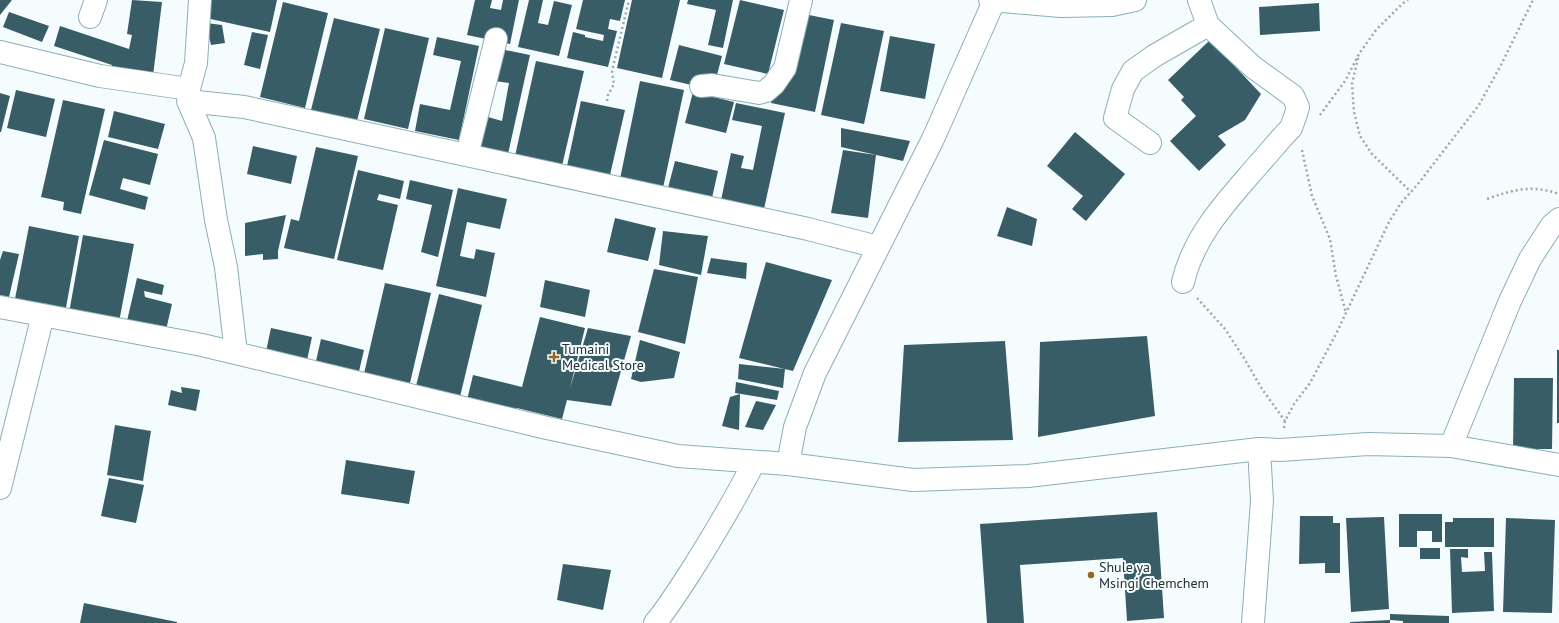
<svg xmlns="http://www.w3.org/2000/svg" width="1559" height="623" font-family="'PT Sans',sans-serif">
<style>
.building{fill:#395d66;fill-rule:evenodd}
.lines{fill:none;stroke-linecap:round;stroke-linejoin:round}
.minor-casing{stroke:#8bafb8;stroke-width:24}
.path{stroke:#9ca7aa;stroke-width:2.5;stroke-dasharray:2 3;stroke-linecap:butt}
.minor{stroke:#fff;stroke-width:22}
.poi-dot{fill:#9c651f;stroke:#f5fcfe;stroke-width:1.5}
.labels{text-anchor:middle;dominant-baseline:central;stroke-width:4;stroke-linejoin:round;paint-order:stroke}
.poi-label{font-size:14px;fill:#223135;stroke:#f5fcfe;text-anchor:start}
</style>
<rect width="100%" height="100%" fill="#f5fcfe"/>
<path class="building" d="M0,0H12L0,15Z
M132,0L162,2L153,76L110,69L112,65L54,46L60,26L129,49L132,35L127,34Z
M210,0H277L270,32L206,18Z
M475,0H492L490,8L501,10L503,0H519L510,44L467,35Z
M529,0H543L538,23L548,25L554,1L572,5L559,56L518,47Z
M583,0H625L620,21L610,19L608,29L617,31L608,67L567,58L573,32L585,35V37L603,41L604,35L576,29Z
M632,0H680L662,78L617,68Z
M688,0H733L723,48L708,45L716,10L687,4Z
M740,0L784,10L768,74L724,64Z
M283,2L328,13L305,108L260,97Z
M1319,3L1320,31L1260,35L1259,7Z
M789,11L834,20L815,112L771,103Z
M9,12L49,26L42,42L3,27Z
M334,18L380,29L357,121L311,110Z
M206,23L222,25L225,43L211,45Z
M841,23L884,31L864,124L821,115Z
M385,28L429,38L408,129L364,119Z
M252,32L268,35L260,69L244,65Z
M890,36L935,44L925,99L880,91Z
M437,37L479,46L459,140L415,131L420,104L450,110L461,61L433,55Z
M1210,40L1261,94L1245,120L1218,136L1226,145L1199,171L1170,141L1196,116L1181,100L1184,97L1168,80Z
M679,45L722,56L713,90L670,80Z
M491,47L530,55L508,154L470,145ZM495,81L509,83L502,121L488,117Z
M536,61L584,71L562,166L515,156Z
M640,81L684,90L663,188L620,179Z
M16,90L55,99L46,137L7,128Z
M693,92L734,102L726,133L685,123Z
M0,93L10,96L1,132H0Z
M63,100L105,109L81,214L63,210L64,202L41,197Z
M581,101L625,110L610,175L567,166Z
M736,103L785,113L764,209L721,200L731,153L744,156L741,168L753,170L762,126L732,120Z
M114,111L165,124L158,149L108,137Z
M841,128L910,141L903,161L841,147Z
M1075,132L1125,174L1086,221L1072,209L1083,196L1047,166Z
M104,140L158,154L150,185L123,178L120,189L148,197L145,210L89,195Z
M253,146L297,156L291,184L247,174Z
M316,147L358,156L334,259L284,248L291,219L299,221Z
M843,150L876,155L868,218L831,213Z
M675,161L718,171L712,198L668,188Z
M358,170L404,181L400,199L379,194L377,200L398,205L383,270L337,260Z
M410,180L453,190L438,257L421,252L432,205L406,199Z
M458,188L507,199L500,229L467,222L460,256L474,259L476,249L495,253L486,297L436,286Z
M1007,207L1037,219L1032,246L997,236Z
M286,215L278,251V259L263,260V254L245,256V223Z
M615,218L656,228L648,261L607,252Z
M29,226L79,236L65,313L14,304Z
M663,231L708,236L701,275L659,265Z
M83,235L134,244L119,322L69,313Z
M3,251L19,254L9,297L0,295V260Z
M711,258L747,263L746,279L707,273Z
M766,262L832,280L793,371L739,358Z
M654,269L698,277L685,344L638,332Z
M137,278L164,285L162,295L144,291L145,297L172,304L166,330L127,321Z
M545,280L590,290L585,317L540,307Z
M385,283L431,293L410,383L388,378L386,384L363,378Z
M439,294L482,305L459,401L415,390Z
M540,317L585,328L570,388L588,328L631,336L611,406L567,400L562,419L517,408L515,416L467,400L473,375L522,387Z
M271,328L312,337L306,365L265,356Z
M1147,336L1155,416L1038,437L1040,342Z
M321,339L364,350L357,380L314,370Z
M640,340L680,352L674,378L641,382L631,379Z
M1005,341L1013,440L898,442L904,345Z
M1557,350H1559V423H1557Z
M739,364L785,369L783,388L738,379Z
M1514,378H1553L1552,449H1513Z
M736,382L779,391L777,400L735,393Z
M181,387L200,390L196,411L168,405L171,390L182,393Z
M740,394L739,430L722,426L730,397Z
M756,401L776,405L763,430L745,427Z
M115,425L151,431L143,481L107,475Z
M346,460L415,471L409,504L341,494Z
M109,478L144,485L136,523L101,516Z
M1157,512L1164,618L1127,621L1123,558L1020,565L1024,623H987L980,524Z
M1399,514H1442V542H1432V531H1417V547H1399Z
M1300,516H1333V523H1340V573H1325V563L1299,564Z
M1384,517L1389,609L1351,612L1346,518Z
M1453,518H1494V547H1445V522H1453Z
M1506,518L1555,520L1552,613L1503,612Z
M1420,548H1440V559H1420Z
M1450,549H1468V558L1461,557L1462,572L1485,571L1484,552H1492L1494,611L1452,613Z
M563,564L611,570L603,610L557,600Z
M84,603L177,622V623H80Z
M1390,614L1449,616V623H1403V621L1390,620Z
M1390,620V623H1350V622Z"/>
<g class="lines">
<g class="minor-casing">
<path id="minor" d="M200,0L196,63L189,89L188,101L204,138L216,220L226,267L236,353
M990,0L1061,6L1112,5L1135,0
M90,17L96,0
M0,52L100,76L189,89
M701,86L712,85L759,93L766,91L774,84L785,68L801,0
M188,101L244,107L808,229L878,247
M1150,143L1115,118L1123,89L1133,71L1154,56L1208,25
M467,155L496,39
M1183,282C1194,235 1227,201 1258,165C1269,153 1279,140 1291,128L1296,114L1298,107L1293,96L1253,67L1208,25L1199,0
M0,307L202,345L547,428L678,456L788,464L913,480L1028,476L1259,449L1280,450L1368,444L1451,446L1559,465
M1451,446L1510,301L1530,259L1552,225L1559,219
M788,464L795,427L815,373L933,139L994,1
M0,488L43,315
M655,623C669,606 681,587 693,568C715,533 736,498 754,462
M1253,623L1262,501L1259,449"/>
</g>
<path class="path" d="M1358,58L1352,84L1354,112L1360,136L1372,154L1411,192
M607,101L608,95L614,84L612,71L629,0
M1320,115L1345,81L1359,54L1376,30L1402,4L1408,0
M1302,150L1312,196L1330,239L1336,276L1346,313
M1487,199C1513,190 1531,184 1559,194
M1197,298L1225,329L1244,358L1262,389L1285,421
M1284,428L1285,421L1294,404L1310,383L1336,334L1389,222L1401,203L1418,184L1479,105L1501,65L1533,0"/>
<use href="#minor" class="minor"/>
</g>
<g class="poi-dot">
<path d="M552 351h4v4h4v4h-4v4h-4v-4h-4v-4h4z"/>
<circle cx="1091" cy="575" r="4"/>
</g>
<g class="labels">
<g class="poi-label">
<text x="562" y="349">Tumaini<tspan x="562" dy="16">Medical Store</tspan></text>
<text x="1099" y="567">Shule ya<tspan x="1099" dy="16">Msingi Chemchem</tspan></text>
</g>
</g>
</svg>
